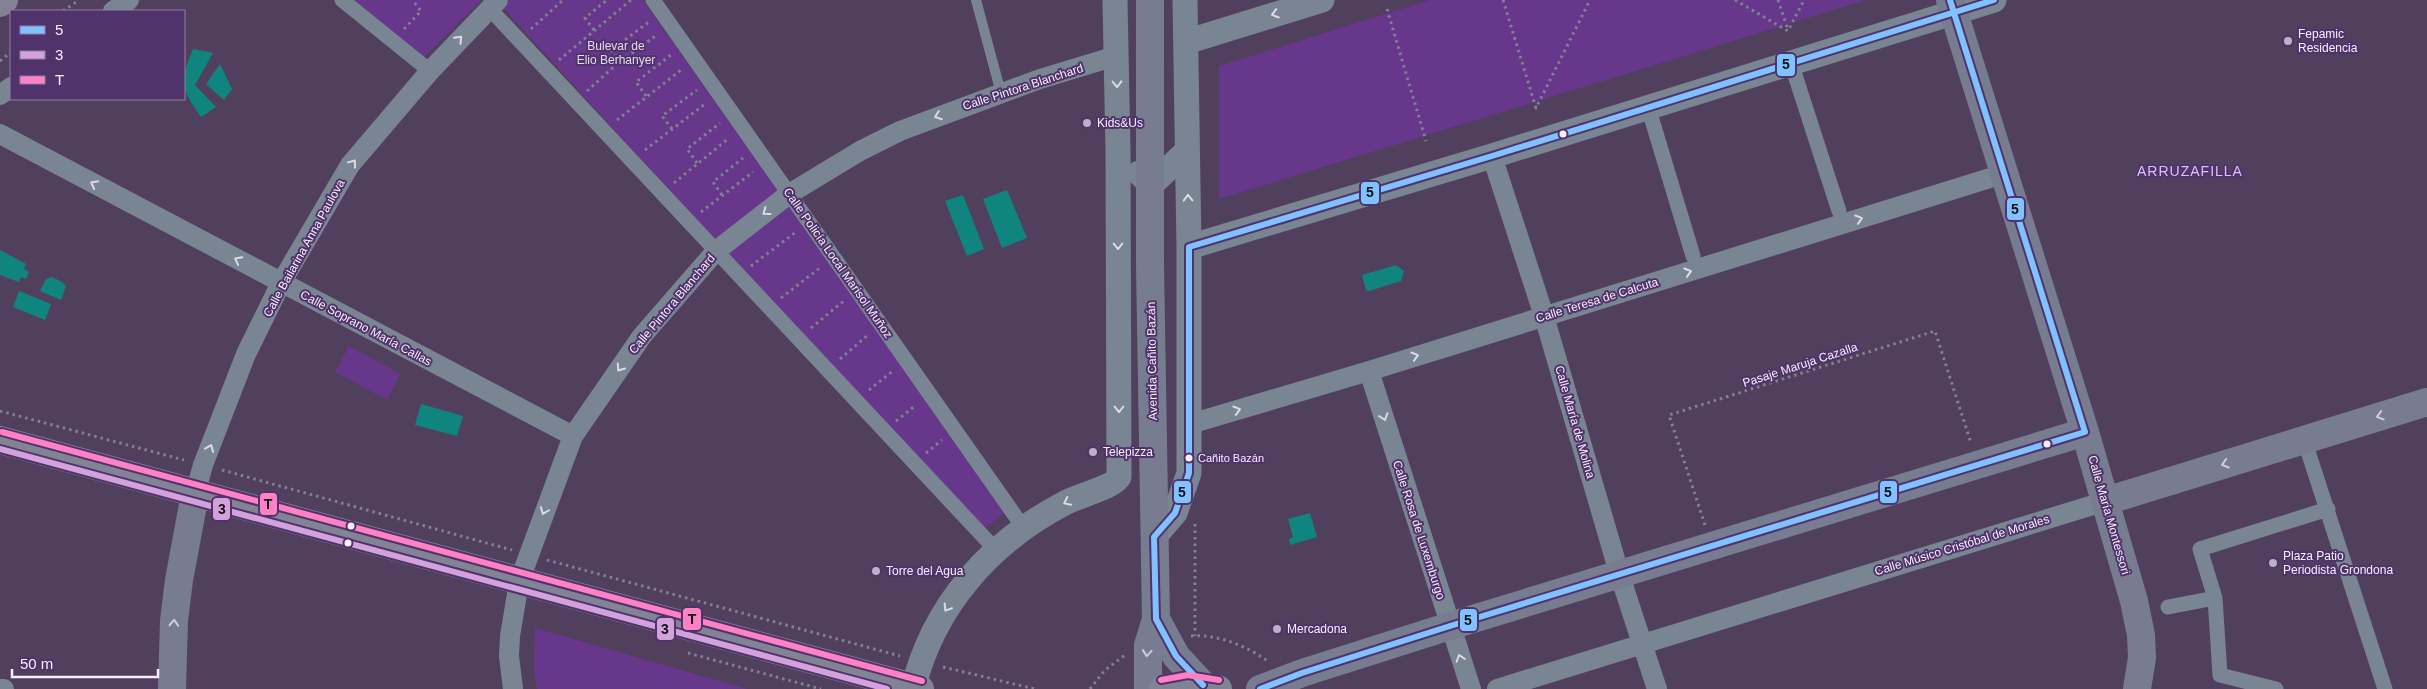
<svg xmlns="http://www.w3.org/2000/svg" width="2427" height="689" font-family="Arial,sans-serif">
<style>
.green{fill:#66378b}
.water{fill:#10847f}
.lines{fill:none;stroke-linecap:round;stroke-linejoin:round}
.path{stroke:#818193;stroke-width:3;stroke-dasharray:2.5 4;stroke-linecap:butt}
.service{stroke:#7a8594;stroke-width:10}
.pedestrian{stroke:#7a8594;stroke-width:15}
.minor{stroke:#7a8594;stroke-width:20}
.tertiary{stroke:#7a8594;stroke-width:25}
.secondary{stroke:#777c91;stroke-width:28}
.primary{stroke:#828496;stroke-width:28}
.trunk{stroke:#828294;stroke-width:28}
.bus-1-casing{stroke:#51336b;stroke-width:10}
.bus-2-casing{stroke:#51336b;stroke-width:10}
.bus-3-casing{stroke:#51336b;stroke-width:10}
.bus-1{stroke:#80c1ff;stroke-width:6}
.bus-2{stroke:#d3a2dc;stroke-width:6}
.bus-3{stroke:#ff80c5;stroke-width:6}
.oneway{stroke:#dddae8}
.oneway2{stroke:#d0ccdd}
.poi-dot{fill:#bcb2c5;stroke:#51336b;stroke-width:2}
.bus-dot{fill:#f6effd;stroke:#51336b;stroke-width:2}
.labels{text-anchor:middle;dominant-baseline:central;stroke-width:4;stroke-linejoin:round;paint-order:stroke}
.bus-label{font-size:11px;fill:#f6effd;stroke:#51336b;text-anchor:start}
.poi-label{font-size:12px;fill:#f6effd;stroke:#51336b;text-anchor:start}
.park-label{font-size:12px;fill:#e5d8f3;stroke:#51336b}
.street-label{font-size:12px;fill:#f6effd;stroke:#51336b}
.neighbourhood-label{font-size:14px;letter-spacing:1px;fill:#dbc1f6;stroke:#51336b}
.line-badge{stroke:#51336b;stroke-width:2}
.pale-badge-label{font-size:14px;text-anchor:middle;font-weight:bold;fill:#111}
</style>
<rect width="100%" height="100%" fill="#50405e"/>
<path class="green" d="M348,0H482L422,59Z
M496,0H643L1005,512L984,529L785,317Z
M1430,0H1866L1219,199V66Z
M349,346L400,374L387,400L335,372Z
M535,628L747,689H537L534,669Z"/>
<path class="water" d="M193,49L213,53L195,85L216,107L201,117C180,87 179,84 193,49Z
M220,64L232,89L224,100L206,84Z
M1007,190L1027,238L1002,248L983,199Z
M963,195L984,249L967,256L945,201Z
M0,250L26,264L24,269L29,272L26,279L21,277L19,282L0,275Z
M1396,265L1404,271L1401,281L1369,291L1366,290L1362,275Z
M52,277L62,282L66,286L61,300L40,291L46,279Z
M19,291L51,304L45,320L13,307Z
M421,404L463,416L457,436L415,425Z
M1310,513L1317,537L1290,545L1289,539L1293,537L1288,519Z"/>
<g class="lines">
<path class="path" d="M1503,0L1536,108L1590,0
M1735,0L1788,31L1804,0
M1778,0L1788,30
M1387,9L1426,141
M63,11L79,0
M404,29L421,11L414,2L416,0
M531,29L563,0
M594,30L585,18L607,0
M559,60L631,0
M0,61L11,52
M620,62L611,50L649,22
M587,91L617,64L658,34
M646,96L636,82L671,55
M617,120L681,70
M672,129L662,116L697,90
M645,150L705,104
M697,163L687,149L720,123
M674,183L729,138
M722,195L713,182L743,158
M701,212L753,172
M751,266L796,232
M781,298L821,267
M811,328L845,300
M840,359L868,335
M869,390L894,370
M0,411L184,460
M896,421L916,405
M926,453L942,440
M222,470L512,550
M1195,524V636
M1705,525L1669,415L1935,331L1971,443
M547,560L900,656
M1191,636C1218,634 1247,646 1269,662
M688,653L821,689
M943,667L1035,689
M1090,689L1104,671L1125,655"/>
<path class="service" d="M976,0L1001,93"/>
<path class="pedestrian" d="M342,0L430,71
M653,0L1023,527
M489,8L995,549
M1795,75L1839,211
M1652,120L1693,256
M2304,439L2385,689
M2168,607L2215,598
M2276,689L2220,675L2215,598L2200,549L2328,509"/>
<path class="minor" d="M113,11L129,0
M0,95L11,87
M0,134L573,436
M1492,156L1544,316L1620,576L1657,689
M1369,371L1471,689
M1190,424L1369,371L2003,174
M195,494L203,465L246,354L281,283L350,165L430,71L498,0
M0,689H4
M513,689L509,656L510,636L519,582L573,436L642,336L716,251L789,194L860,151L900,131L1040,79L1116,56
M1497,689L2106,501"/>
<path class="tertiary" d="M1186,42L1322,0
M1139,173L1151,185L1187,151
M1189,247L1492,156L1994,0
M1154,537L1175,513L1189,473V247L1185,0
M913,689C933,606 990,542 1065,503C1077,496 1114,487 1119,477L1118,151L1115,0"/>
<path class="secondary" d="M1950,0L2085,432L2134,601L2141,635L2142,658L2137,689
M2106,501L2427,402
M1156,619L1176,656L1203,685
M172,689L174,621L179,580L195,494
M1148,689V645L1156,619L1150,265V0
M1260,689L1302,673L1450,626L2085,432"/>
<path class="primary" d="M0,440L920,689
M1163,689L1188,684L1218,689"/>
<path class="trunk" d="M0,3L4,0"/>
<g class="bus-1-casing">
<path id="bus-1" d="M1203,685L1176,656L1156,619L1154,537L1175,513L1189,473V247L1492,156L1994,0
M1260,689L1302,673L1450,626L2085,432L1950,0"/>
</g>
<g class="bus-2-casing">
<path id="bus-2" d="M0,449L887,689"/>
</g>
<g class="bus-3-casing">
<path id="bus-3" d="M2,432L922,681
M1161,680L1188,675L1219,680"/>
</g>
<use href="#bus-1" class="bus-1"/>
<use href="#bus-2" class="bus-2"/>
<use href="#bus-3" class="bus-3"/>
</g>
<defs><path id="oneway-chevron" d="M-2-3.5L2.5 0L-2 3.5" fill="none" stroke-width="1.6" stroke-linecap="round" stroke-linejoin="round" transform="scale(1.25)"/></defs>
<g class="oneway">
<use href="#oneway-chevron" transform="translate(1275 14) rotate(163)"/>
<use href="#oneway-chevron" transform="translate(459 39) rotate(-47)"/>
<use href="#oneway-chevron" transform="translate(1117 84) rotate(89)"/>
<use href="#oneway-chevron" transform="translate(938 116) rotate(160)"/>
<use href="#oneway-chevron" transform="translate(353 163) rotate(-53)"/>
<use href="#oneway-chevron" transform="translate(94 184) rotate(-152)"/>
<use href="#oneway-chevron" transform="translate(1188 198) rotate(-91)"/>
<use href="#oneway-chevron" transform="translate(766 212) rotate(144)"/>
<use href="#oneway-chevron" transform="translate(1859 219) rotate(-17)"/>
<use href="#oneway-chevron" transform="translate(1118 246) rotate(90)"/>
<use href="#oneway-chevron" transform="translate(238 260) rotate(-152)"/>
<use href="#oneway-chevron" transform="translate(1688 272) rotate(-17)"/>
<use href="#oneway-chevron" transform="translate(1415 356) rotate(-17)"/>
<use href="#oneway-chevron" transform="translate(620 368) rotate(125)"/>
<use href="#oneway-chevron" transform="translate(1119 409) rotate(90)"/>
<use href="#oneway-chevron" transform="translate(1237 410) rotate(-17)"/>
<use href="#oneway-chevron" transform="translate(1384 417) rotate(72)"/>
<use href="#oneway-chevron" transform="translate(210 448) rotate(-68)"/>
<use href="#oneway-chevron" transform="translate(1067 502) rotate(154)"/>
<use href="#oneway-chevron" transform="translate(544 511) rotate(111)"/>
<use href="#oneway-chevron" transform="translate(947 608) rotate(123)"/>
<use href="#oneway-chevron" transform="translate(1460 658) rotate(-108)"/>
</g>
<g class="oneway2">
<use href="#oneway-chevron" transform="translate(2380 416) rotate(163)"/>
<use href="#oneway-chevron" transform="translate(2225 464) rotate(163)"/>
<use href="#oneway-chevron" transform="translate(174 623) rotate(-87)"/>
<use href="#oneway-chevron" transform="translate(1147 653) rotate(95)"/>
</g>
<g class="poi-dot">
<circle cx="2288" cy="41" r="5"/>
<circle cx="1087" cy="123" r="5"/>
<circle cx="1093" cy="452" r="5"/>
<circle cx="2273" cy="563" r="5"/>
<circle cx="876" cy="571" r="5"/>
<circle cx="1277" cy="629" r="5"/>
</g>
<g class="bus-dot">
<circle cx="1563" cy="134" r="4.5"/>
<circle cx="2047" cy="444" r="4.5"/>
<circle cx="1189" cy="458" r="4.5"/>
<circle cx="351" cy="526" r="4.5"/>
<circle cx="348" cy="543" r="4.5"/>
</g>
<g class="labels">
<g class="bus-label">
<text x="1198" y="458">Cañito Bazán</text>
</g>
<g class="poi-label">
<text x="2298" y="34">Fepamic<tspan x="2298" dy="14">Residencia</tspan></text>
<text x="1097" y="123">Kids&amp;Us</text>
<text x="1103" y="452">Telepizza</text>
<text x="2283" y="556">Plaza Patio<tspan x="2283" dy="14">Periodista Grondona</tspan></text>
<text x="886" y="571">Torre del Agua</text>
<text x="1287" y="629">Mercadona</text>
</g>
<g class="park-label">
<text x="616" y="46">Bulevar de<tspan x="616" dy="14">Elio Berhanyer</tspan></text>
</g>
<g class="street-label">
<text transform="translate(1023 87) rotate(-18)">Calle Pintora Blanchard</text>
<text transform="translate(304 248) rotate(-61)">Calle Bailarina Anna Paulova</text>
<text transform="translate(838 263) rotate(55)">Calle Policía Local Marisol Muñoz</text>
<text transform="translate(1597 300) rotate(-17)">Calle Teresa de Calcuta</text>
<text transform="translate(672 304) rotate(-50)">Calle Pintora Blanchard</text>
<text transform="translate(366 328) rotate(28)">Calle Soprano María Callas</text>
<text transform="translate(1152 361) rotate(-91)">Avenida Cañito Bazán</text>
<text transform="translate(1800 365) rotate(-18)">Pasaje Maruja Cazalla</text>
<text transform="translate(1575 422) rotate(74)">Calle María de Molina</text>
<text transform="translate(2109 515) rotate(74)">Calle María Montessori</text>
<text transform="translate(1419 530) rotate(72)">Calle Rosa de Luxemburgo</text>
<text transform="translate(1962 545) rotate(-17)">Calle Músico Cristóbal de Morales</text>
</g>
<g class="neighbourhood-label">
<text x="2190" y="171">ARRUZAFILLA</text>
</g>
</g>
<g class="line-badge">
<rect x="1776" y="53" width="20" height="24" rx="5" fill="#80c1ff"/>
<rect x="1360" y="181" width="20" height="24" rx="5" fill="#80c1ff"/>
<rect x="2006" y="197" width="19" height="24" rx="5" fill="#80c1ff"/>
<rect x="1879" y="480" width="19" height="24" rx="5" fill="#80c1ff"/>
<rect x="1173" y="480" width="19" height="24" rx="5" fill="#80c1ff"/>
<rect x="259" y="492" width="19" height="24" rx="5" fill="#ff80c5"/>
<rect x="212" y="497" width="19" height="24" rx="5" fill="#d3a2dc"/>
<rect x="682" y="607" width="20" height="24" rx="5" fill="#ff80c5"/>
<rect x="1459" y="608" width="19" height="24" rx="5" fill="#80c1ff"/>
<rect x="656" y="617" width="19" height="24" rx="5" fill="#d3a2dc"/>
</g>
<g class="pale-badge-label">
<text x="1786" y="69">5</text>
<text x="1370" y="197">5</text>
<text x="2015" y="214">5</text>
<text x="1888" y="497">5</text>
<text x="1182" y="497">5</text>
<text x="268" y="509">T</text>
<text x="222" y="514">3</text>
<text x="692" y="624">T</text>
<text x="1468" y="625">5</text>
<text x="665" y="634">3</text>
</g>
<rect x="10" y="10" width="175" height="90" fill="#51336b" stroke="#937ea5"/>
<rect x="20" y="26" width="25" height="8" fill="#80c1ff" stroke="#937ea5"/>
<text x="55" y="35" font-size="15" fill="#f6effd">5</text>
<rect x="20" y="51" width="25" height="8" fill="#d3a2dc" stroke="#937ea5"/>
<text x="55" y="60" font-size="15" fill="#f6effd">3</text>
<rect x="20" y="76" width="25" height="8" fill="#ff80c5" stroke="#937ea5"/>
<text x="55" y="85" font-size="15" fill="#f6effd">T</text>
<path d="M12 669v8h146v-8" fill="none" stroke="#f6effd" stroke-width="2.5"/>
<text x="20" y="669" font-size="15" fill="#f6effd" stroke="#51336b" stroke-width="4" paint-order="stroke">50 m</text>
</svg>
